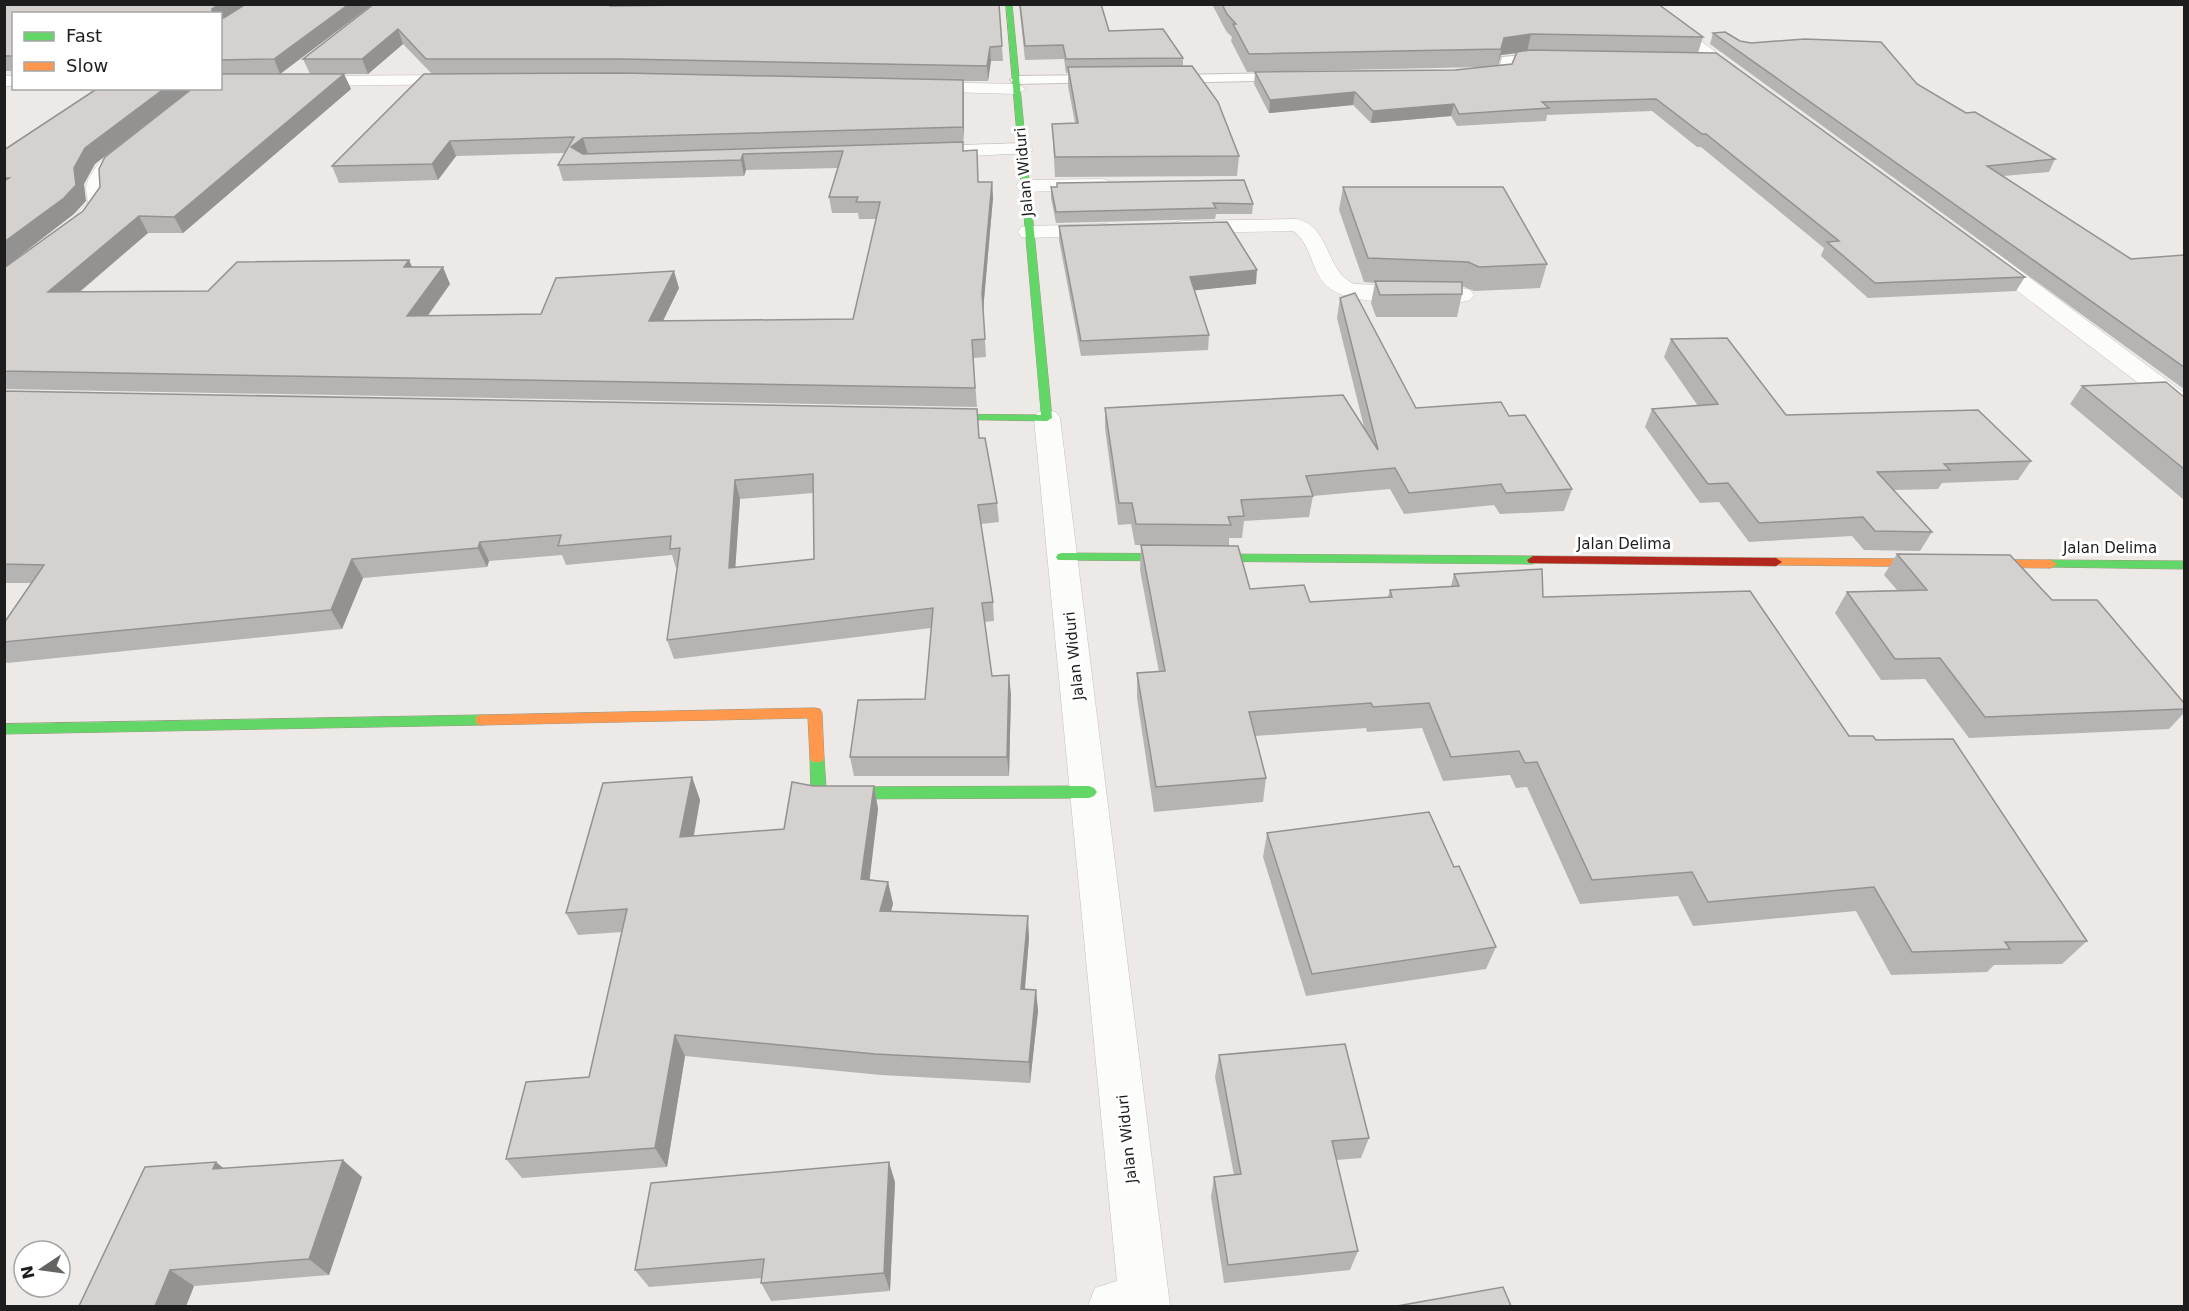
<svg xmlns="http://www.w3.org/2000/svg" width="2189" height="1311" font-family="'DejaVu Sans',sans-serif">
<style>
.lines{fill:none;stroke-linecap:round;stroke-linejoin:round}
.lane-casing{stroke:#c4c3c2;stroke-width:2}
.street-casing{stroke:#c4c3c2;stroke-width:1}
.fast-casing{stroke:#96967d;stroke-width:1}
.slow-casing{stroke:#96967d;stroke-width:1}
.jam-casing{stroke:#96967d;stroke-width:1}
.lane{fill:#fcfcfb;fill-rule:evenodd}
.street{fill:#fcfcfb;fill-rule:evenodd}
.fast{fill:#63d668;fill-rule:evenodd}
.slow{fill:#ff974d;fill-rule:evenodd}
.jam{fill:#b3261e;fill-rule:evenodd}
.wall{fill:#b6b4b2;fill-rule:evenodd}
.shaded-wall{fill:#949291}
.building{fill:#d4d1cf;stroke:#949291;stroke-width:1.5;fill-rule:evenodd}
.labels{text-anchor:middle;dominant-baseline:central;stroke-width:6;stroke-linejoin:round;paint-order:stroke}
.street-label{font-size:15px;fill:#1d1d1d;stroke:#fff}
</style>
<rect width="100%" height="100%" fill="#ece9e6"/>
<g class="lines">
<g class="lane-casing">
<path id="lane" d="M1544,53L1548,54V58L1512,62L1509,74L1482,79L1476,75L1499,69L1502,57Z
M1284,73L1290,77L1288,80L1170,83L1164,79L1170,75Z
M1098,75L1102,76V82L1016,84L1010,80L1016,76Z"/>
</g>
<g class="street-casing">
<path id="street" d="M1633,4H1651L1752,79L1749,83H1737Z
M463,75L469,76L472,80L469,84L301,86L292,81L301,76Z
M4,76H14V86H4Z
M919,82L1017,84L1026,89L1017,94L913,91L910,87L913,83Z
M131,141L141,147C124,171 104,165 108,202L92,226L12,286L4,288V270L76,216L88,202C87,196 85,188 87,183C93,166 114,146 131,141Z
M1023,143L1033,149L1030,153L931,158L921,152L931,146Z
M1102,179L1109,181L1112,185L1109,189L1026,192L1019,190L1016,186L1019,182L1026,180Z
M1297,219C1331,227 1325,271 1354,284L1462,288L1470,290L1474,295L1470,300L1462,302C1428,301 1345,310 1323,282C1311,267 1310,242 1293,231L1184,233L1176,232L1173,227L1176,222L1184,221Z
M1105,224L1113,225L1116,230L1113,235L1029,238L1021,237L1018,232L1021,227L1029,226Z
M1986,249L1994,251L2184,393V413L2175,411L1978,261L1975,256L1978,251Z
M1047,410L1056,412L1060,418L1170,1306H1088L1095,1288L1117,1281L1034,418L1038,412Z"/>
</g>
<g class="fast-casing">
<path id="fast" d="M1006,4H1012L1052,418L1047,421L933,419L928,416L929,414L1041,415Z
M1062,553L1533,556L1539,560L1533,564L1058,560L1056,557L1058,554Z
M2051,560L2184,561V569L2047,567L2045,564L2047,561Z
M482,715L487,716L489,720L487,724L482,725L4,734V724Z
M817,752L822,754L824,758L826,787L1089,786L1094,788L1097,792L1094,796L1089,798L819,799L814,797L811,793L810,758L812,754Z"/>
</g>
<g class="slow-casing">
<path id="slow" d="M1776,558L2051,560L2057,564L2051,568L1772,565L1770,562L1772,559Z
M815,708L820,709L822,713L824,758L822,762H812L810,758L808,718L482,725L477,724L475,720L477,716L482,715Z"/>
</g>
<g class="jam-casing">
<path id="jam" d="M1533,556L1776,558L1782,562L1776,566L1529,563L1527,560Z"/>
</g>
<use href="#lane" class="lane"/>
<use href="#street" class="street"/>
<use href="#fast" class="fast"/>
<use href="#slow" class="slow"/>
<use href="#jam" class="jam"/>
</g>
<path class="wall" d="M4,4H373L280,74H344L351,89L183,233H148L80,292L208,291L409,260L412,267L450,284L428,316L541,314L679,288L663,321L853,319L876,219H859L858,213H832L829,197L838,168L746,170L744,176L563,181L558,165L565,153L456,156L438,180L339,183L332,166L432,74L403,44L368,74H310L303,59L374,4H999L1003,61H991L988,81H963L964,95L963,150L978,182H992L993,198L983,310L986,357L973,358L977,407L4,389V268L83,211L220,88V14H14V71H4ZM756,5L613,6H614Z
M1019,4H1101L1109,31L1183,58V66L1239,156L1237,176L1055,177L1052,124L1075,123L1068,86V73H1066L1064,59L1025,60Z
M1212,4H1658L1703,37L1698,53L2025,277L2016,291L1868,298L1821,256L1824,248L1701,147H1697L1652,111L1547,115L1546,121L1457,126L1451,116L1371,123L1353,105L1269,113L1254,84L1255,72L1455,70L1482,67L1247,72L1231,41L1232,37L1226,31ZM1516,53L1512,64L1498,66L1501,55Z
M1713,33L1740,41L1751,43L1917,84L1966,113L2055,159L2049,172L2003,176L2131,259L2184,255V389L1710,44Z
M1051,187L1253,204L1252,214H1216L1215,219L1056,223L1051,198Z
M1343,187L1547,264L1540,288L1474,291L1462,286V294L1457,317H1376L1371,303L1375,283L1364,282L1339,210Z
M1059,226L1256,284L1194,290L1209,335L1208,350L1081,356L1059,240Z
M1340,298L1416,408L1509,416L1572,489L1564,511L1500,514L1494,505L1404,514L1390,489L1313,496L1309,517L1244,521L1242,538H1229V546L1250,589L1310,602L1388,597L1390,590L1451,586L1454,574L1543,597L1849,736L1876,740L2087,941L2062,964L1994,965L1987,972L1891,975L1856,911L1693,926L1678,896L1580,904L1527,787L1516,788L1510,775L1443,781L1422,728L1367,732L1366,728L1255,736L1266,778L1263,802L1154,812L1137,698V673L1159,672L1140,570L1141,545H1135L1131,524L1118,525L1105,428V408L1364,427L1337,318Z
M1671,339L1786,415L2031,461L2018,480L1942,483L1938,489L1894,490L1932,532L1920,551L1864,550L1852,536L1749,542L1719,502L1700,503L1645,427L1652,409L1698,406L1664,357Z
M2082,386L2184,397V500L2070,404Z
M4,391L979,438L997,503L999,522L981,524L993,602L994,621L984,622L992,676L1011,694L1009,776H854L850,757L925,699L931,628L674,659L667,640L677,567L676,568L672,555L566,565L562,555L489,561L487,567L363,578L342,629L7,663L4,660V623L31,583H4ZM813,493L814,559L735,568L740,499Z
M1897,554L2052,600L2184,703V713L2169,729L1969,738L1925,679L1881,680L1835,613L1847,592L1897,590L1884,575Z
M692,777L700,800L694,836L784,829L813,786H874L878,809L869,880L888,882L893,904L891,911L1029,938L1025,989L1036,990L1038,1011L1030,1083L881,1075L685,1056L667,1167L522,1178L506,1159L589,1077L622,932L578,935L566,913Z
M1267,833L1454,867L1496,947L1486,969L1306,996L1263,857Z
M1219,1055L1369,1138L1361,1158L1336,1160L1358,1251L1350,1270L1224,1283L1211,1197L1214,1177L1234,1175L1215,1077Z
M224,1169L362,1177L329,1275L194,1286L186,1306H79Z
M895,1182L890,1291L771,1301L761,1283L762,1278L649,1287L635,1270Z"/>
<path class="shaded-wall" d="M220,4H247L220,22V14H212V9Z
M349,4H373L280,74L274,59Z
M398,29L403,44L368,74L362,59Z
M1531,34L1527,52L1501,55L1497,67L1504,38Z
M990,47L991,61L988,81L987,66Z
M344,74L351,89L183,233L174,217Z
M963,80L964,95V143L963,127Z
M165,88H193L95,164L84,184L86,201L74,214L4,268V242L74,168L85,148Z
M1355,92L1353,105L1269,113L1270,100Z
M1454,104L1451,116L1371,123L1373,111Z
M583,138L588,154L576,163L571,147Z
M450,141L456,156L438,180L432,164Z
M743,154L746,170L744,176L741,160Z
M992,182L993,198L983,311L982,293Z
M139,216L148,233L59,309L48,292Z
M409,260L416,277L404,267Z
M443,267L450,284L415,333L407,316Z
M1257,270L1256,284L1189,291L1190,277Z
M674,271L679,288L654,339L649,321Z
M735,480L740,499L734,587L729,568Z
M480,542L489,561L487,567L478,548Z
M352,559L363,578L342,629L331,610Z
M1009,675L1011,694L1009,776L1007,757Z
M692,777L700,800L689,860L680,837Z
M874,786L878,809L867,902L861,879Z
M888,882L893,904L885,933L880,911Z
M1028,916L1029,938L1023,1011L1021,989Z
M1036,990L1038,1011L1030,1083L1029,1062Z
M675,1035L685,1056L667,1167L655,1148Z
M343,1160L362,1177L329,1275L309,1259Z
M216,1162L237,1179L213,1169Z
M889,1162L895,1182L890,1291L884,1273Z
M170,1270L194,1286L186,1306H155Z"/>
<path class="building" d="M4,4H220L212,9V14H14V56H4Z
M246,4H349L274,59L220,60V20Z
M374,4H608L610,6L770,4H999L1002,46L990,47L987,66L622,59H426L398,29L362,59H303Z
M1020,4H1101L1109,31L1163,29L1183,58L1066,59L1063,45L1025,46Z
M1222,4H1658L1703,37L1531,34L1504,38L1501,49L1249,54L1233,24H1236L1227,14Z
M1725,32L1740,41L1751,43L1805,39L1881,42L1917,84L1966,113L1975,112L2055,159L1987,166L2131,259L2184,255V367L1713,33Z
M1530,50L1716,53L2025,277L1875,283L1827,242L1839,241L1706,134H1702L1656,99L1542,102L1549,108L1459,114L1454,104L1373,111L1355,92L1270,100L1255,72L1455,70L1512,64L1517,52Z
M1192,66L1218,102L1239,156L1055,157L1052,124L1078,123L1068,67Z
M622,73L963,80V127L583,138L571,147L583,154L963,142V151L977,150L978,182H992L982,293L985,339L972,340L975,388L4,371V268L83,211L100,187L99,169L105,157L193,88H220V74H344L174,217L139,216L48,292L208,291L237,262L409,260L404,267H443L407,316L541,314L556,278L674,271L649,321L853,319L880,202H856L858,197H829L843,151L743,154L741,160L558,165L574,137L450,141L432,164L332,166L424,74Z
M98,88H165L85,148L74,168L76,185L64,198L4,242V181L9,178H4V150Z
M1244,180L1253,204L1213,203L1216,208L1056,212L1051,187H1057V183Z
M1343,187H1503L1547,264L1479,267L1468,262L1368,258Z
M1227,222L1257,270L1190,277L1209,335L1081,341L1059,226Z
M1375,281L1462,282V294L1380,295Z
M1355,293L1416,408L1501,402L1509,416L1525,415L1572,489L1506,493L1501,484L1409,493L1395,468L1306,476L1313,496L1241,500L1244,516L1228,517L1231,525L1136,524L1132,503H1119L1105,408L1343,395L1378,450L1340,298Z
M1727,338L1786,415L1978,410L2031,461L1944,464L1950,470L1877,472L1932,532L1875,531L1863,517L1759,523L1728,483L1708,484L1652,409L1718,404L1671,339Z
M2166,382L2184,397V469L2082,386Z
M4,391L977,409L979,438H985L997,503L978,505L993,602L982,603L992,676L1009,675L1007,757H850L858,700L925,699L933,608L667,640L680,548L670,549L671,536L558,546L561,535L480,542L478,548L352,559L331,610L4,642V623L44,565L4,564ZM813,474L814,559L729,568L735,480Z
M1141,545L1238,546L1250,589L1304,585L1310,602L1392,597L1390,590L1459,586L1454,574L1542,569L1543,597L1750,591L1849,736H1873L1876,740L1953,739L2087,941L2005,942L2010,949L1912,952L1874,887L1708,902L1692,872L1592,880L1537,762L1525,763L1519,751L1451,757L1429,703L1373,707L1371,703L1249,712L1266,778L1156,787L1137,673L1165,671Z
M1897,554L2010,555L2052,600H2097L2184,703V709L1985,717L1940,658L1895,659L1847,592L1927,590Z
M692,777L680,837L784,829L792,782L813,786H874L861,879L888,882L880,911L1028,916L1021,989L1036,990L1029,1062L875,1054L675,1035L655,1148L506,1159L526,1082L589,1077L627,909L566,913L603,783Z
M1429,812L1454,867L1459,866L1496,947L1312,974L1267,833Z
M1345,1044L1369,1138L1332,1141L1358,1251L1228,1265L1214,1177L1241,1174L1219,1055Z
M343,1160L309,1259L170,1270L155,1306H79L145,1167L216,1162L213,1169Z
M889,1162L884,1273L761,1283L764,1259L635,1270L651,1183Z
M1503,1287L1511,1306H1397Z"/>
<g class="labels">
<g class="street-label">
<text transform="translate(1024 172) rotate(-95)">Jalan Widuri</text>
<text x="1624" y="544">Jalan Delima</text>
<text x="2110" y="548">Jalan Delima</text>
<text transform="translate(1074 656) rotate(-96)">Jalan Widuri</text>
<text transform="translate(1127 1139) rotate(-96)">Jalan Widuri</text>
</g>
</g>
<rect width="2189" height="1311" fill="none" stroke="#1d1d1d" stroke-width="12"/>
<rect x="12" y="12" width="210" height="78" fill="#ffffff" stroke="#a5a5a5" stroke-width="1.5"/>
<rect x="24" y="32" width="30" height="9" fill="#63d668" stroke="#a5a5a5" stroke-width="1.5"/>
<text x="66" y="42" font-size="18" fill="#1d1d1d">Fast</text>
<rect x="24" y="62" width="30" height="9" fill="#ff974d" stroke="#a5a5a5" stroke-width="1.5"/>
<text x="66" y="72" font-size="18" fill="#1d1d1d">Slow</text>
<g transform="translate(42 1269) rotate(257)"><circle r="28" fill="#ffffff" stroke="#a5a5a5" stroke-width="1.5"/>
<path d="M0-4.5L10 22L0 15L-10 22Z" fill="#656463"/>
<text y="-9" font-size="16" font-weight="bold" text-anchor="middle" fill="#1d1d1d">N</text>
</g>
</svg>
